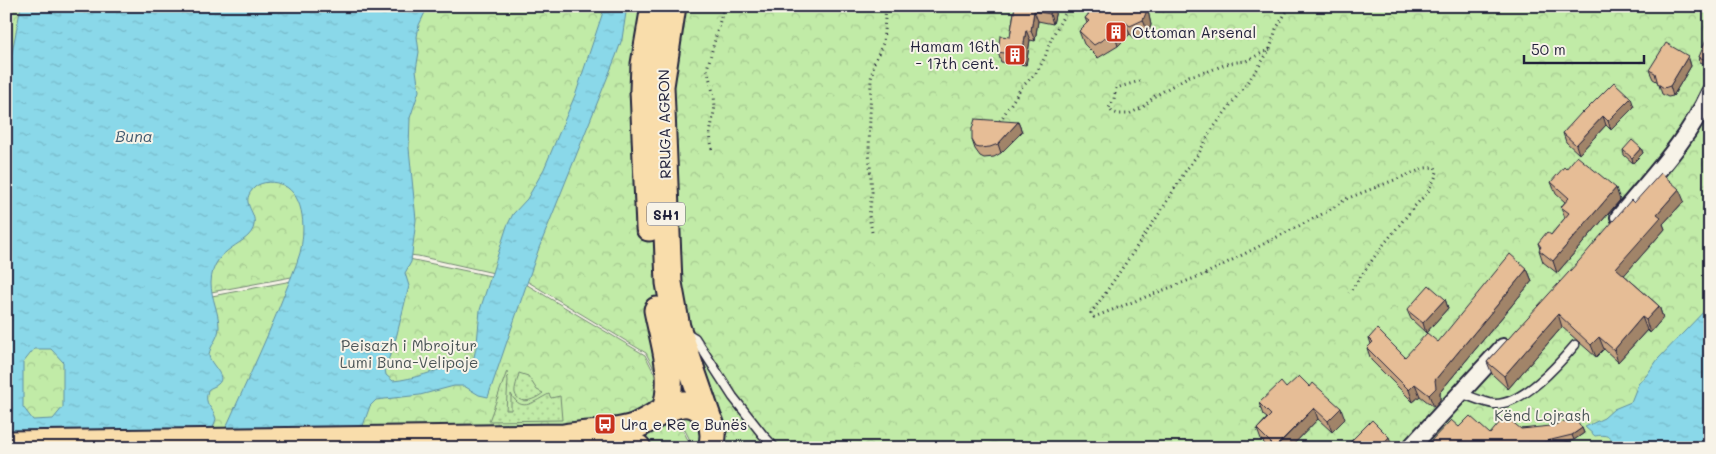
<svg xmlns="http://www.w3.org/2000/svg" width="1716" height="454" font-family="Mali,sans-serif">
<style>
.park{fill:url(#park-crowns);stroke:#728671}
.garden{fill:url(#garden-dots);stroke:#728671}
.water{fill:url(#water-ripples);stroke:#608fa3;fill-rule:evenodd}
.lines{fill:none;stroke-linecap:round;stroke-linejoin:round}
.lane-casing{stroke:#22223b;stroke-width:11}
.street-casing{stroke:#22223b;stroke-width:20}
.primary-casing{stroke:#22223b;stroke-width:29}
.path{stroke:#22223b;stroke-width:3;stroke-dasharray:1 4;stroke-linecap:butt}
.lane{stroke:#f7f3e8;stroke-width:8}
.street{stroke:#f7f3e8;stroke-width:16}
.primary{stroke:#f9ddab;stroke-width:25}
.wall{fill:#c6a381;stroke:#22223b}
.shaded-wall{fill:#a18469;stroke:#22223b}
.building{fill:#e6bd96;stroke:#22223b}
.labels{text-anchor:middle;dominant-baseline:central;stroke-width:4;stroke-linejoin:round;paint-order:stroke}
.shield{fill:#f7f3e8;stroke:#62616f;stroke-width:1}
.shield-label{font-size:14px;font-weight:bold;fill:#22223b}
.poi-label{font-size:15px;fill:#22223b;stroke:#f7f3e8;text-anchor:start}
.street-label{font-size:15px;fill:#22223b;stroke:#f7f3e8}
.park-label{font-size:15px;fill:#4a5456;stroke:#f7f3e8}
.water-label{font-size:16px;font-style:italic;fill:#41596f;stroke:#f7f3e8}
</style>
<defs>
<pattern id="park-crowns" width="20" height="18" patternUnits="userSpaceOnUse" patternTransform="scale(1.25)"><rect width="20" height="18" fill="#c1eba7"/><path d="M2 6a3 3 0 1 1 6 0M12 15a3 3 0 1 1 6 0" fill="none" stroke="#a6c991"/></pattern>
<pattern id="garden-dots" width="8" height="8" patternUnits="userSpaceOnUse" patternTransform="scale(1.25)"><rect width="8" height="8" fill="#c1eba7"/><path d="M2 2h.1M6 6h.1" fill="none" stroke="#a6c991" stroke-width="1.8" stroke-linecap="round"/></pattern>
<pattern id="water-ripples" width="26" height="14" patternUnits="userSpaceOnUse" patternTransform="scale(1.25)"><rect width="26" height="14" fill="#8ad8e9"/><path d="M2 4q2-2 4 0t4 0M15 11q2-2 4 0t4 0" fill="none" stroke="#77b9c9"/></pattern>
</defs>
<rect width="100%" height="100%" fill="#f7f3e8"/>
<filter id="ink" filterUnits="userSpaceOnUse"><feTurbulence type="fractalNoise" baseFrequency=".02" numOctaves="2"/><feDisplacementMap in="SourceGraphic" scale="10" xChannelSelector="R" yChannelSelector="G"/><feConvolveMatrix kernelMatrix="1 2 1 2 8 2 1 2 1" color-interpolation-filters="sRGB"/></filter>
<g filter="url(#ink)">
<path class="park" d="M6,6H1710V448H694L646,353L525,280L418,256L409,255L131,307L6,343Z
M409,259L524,283L645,355L692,448H6V346L132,311Z"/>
<path class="garden" d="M507,371L508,381L506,410H511V394C522,415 535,400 549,394L551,398L560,396L562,420L489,421Z
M519,373L528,376L537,390L543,393C536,399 519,407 515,393C514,388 518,379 519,373Z"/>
<path class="water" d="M21,6H428L419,25L417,37L419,52L416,70L419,91L410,118L409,148L416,220L411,262L405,273L409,286L396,338L385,369L386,375L393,381C414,379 435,371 455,364C462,362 469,363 474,357L477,343L480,310L507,226L513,214L527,199L544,169L576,93L605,6H627L622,39L616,56L539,248L488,397L479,395L464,386H454L420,395L376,400L370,406L355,448H217C239,397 264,347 284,295C289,282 296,267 300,253C305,232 306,196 283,185C275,181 262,181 255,187C238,203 257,210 254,225C251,246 212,245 211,283C211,298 219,312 219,327C219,338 210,345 209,355C209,364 228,376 218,384C215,387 211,387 208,390C203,406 213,406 216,419L206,448H6V84ZM34,349H51L63,362V407L53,419L33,420L23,407V363Z
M1710,305V448H1613C1615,436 1605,434 1595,436L1585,427L1604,418L1614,409L1631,402L1639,382L1646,376L1658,359Z"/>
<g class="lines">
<g class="lane-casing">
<path id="lane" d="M685,332L695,338L733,397L763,435L775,448
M1460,393C1469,396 1485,403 1494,404C1523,405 1558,365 1575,345"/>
</g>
<g class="street-casing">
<path id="street" d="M1619,217C1652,177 1689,139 1710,92
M1410,448L1503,347"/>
</g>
<g class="primary-casing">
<path id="primary" d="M673,6L661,86L669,283L677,327L708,417
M649,228L643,90L644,64L654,6
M657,310C663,341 676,378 665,409
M6,444L564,437C586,433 608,434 630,428C655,421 686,384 708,418C714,427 714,438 711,448
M596,444H622L638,448"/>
</g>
<path class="path" d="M1270,49L1276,29L1290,6
M1140,81L1116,88L1114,99L1109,108L1112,112L1118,114H1129L1143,107L1155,96L1189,76L1209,71L1229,63L1246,61L1270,49L1256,71L1211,131L1199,153L1186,170L1161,211L1104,295L1091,313L1094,317L1205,274L1328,211L1346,199L1425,168L1435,167L1437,172L1435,178L1428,192L1414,207L1380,249L1349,293
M1000,121L1021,88L1037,72L1045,57L1051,39L1069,6
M712,149L710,134L715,106L714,96L707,69L724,6
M872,232L869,216L872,192L869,151L871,79L874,63L883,43L886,6"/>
<use href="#lane" class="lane"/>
<use href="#street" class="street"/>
<use href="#primary" class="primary"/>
</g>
<path class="wall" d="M1015,6H1057L1053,24L1038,21L1035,41L1030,40L1026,65L1001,62L998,52L1010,37Z
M1096,6H1166L1164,12L1147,7L1151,25L1148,33L1134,38L1130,34L1118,46L1098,58L1084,44L1079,31L1087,23L1085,18Z
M1710,42V66L1700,62L1699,57Z
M1688,56L1691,66L1673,96L1668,97L1662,94L1658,82L1653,79L1649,70Z
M1634,107L1611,130L1606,125L1579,154L1566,142L1563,133L1583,113Z
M1018,122L1022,132L1001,153L994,157L984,158L980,156L975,149L972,140Z
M1641,148L1643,153L1633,163L1624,155L1623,150Z
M1566,169L1620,200L1557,273L1543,262L1539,250L1540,249L1538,243L1551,235L1565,218L1561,207L1565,202L1556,194L1551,182Z
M1684,201L1663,224L1665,229L1624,275L1659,306L1663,318L1650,333L1647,330L1618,362L1604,349L1596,357L1562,327L1508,389L1492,374L1487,362L1634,203Z
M1527,269L1532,281L1440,392V400L1434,407L1420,396L1413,402L1371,360L1367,348L1371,344L1369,338L1405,357L1438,342Z
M1445,299L1448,308L1426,333L1411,319L1407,310Z
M1310,387L1345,419L1332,432L1318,419L1290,448H1269L1261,440L1257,429L1267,418L1263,415L1259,403L1286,388Z
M1459,427L1490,434L1521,429L1582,428L1584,433L1574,440L1545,447L1531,448H1425V447Z"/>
<path class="shaded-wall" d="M1051,6H1057L1053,24L1050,14Z
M1145,6H1147L1151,25L1148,33L1143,20Z
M1162,6H1166L1164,12Z
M1034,11L1038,21L1035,41L1031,31Z
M1125,22L1130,34L1118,46L1114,33Z
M1026,30L1030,40L1026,65L1022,56Z
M1688,56L1691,66L1673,96L1670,86Z
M1631,98L1634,107L1611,130L1608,121Z
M1603,116L1606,125L1579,154L1576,145Z
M1018,122L1022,132L1001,153L998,144Z
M1641,148L1643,153L1633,163L1632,158Z
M1616,188L1620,200L1557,273L1553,261Z
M1679,189L1684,201L1663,224L1665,229L1620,280L1616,268L1657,214Z
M1527,269L1532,281L1440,392V400L1434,407L1429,395L1435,380Z
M1445,299L1448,308L1426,333L1423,323Z
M1659,306L1663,318L1650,333L1646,320Z
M1558,314L1562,327L1508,389L1504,376Z
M1642,317L1647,330L1618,362L1614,350Z
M1599,337L1604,349L1596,357L1591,345Z
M1415,384L1420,396L1413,402L1409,390Z
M1314,408L1318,419L1290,448H1275Z
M1341,408L1345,419L1332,432L1328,421Z
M1582,428L1584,433L1574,440L1572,435Z
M1389,437L1393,447L1392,448H1379Z
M1529,442L1531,448H1524Z"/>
<path class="building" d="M1015,6H1051L1050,14L1034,11L1031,31L1026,30L1022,56L998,52L1000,36L1010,37Z
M1096,6H1145L1146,13L1143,20L1130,26L1125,22L1114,33L1094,45L1079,31L1089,21L1085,18Z
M1706,40L1710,42V62L1699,57Z
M1666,43L1688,56L1670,86L1664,88L1658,84L1655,73L1649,70Z
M1614,82L1631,98L1608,121L1603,116L1576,145L1563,133L1582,112L1583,113Z
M975,119L1018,122L998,144L990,147L980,148L976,147L972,140V129Z
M1632,140L1641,148L1632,158L1623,150Z
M1577,156L1616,188L1553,261L1539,250L1541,247L1538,243L1547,232L1551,235L1569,213L1561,207L1569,198L1551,182L1564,167L1566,169Z
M1661,173L1679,189L1657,214L1661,217L1616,268L1659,306L1646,320L1642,317L1614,350L1599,337L1591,345L1558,314L1504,376L1487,362L1579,261L1631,200L1634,203Z
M1510,254L1527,269L1435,380L1436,388L1429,395L1415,384L1409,390L1367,348L1373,342L1369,338L1377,329L1405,357L1427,333L1438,342Z
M1429,285L1445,299L1423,323L1407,310Z
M1299,376L1310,387L1313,383L1341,408L1328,421L1314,408L1275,447L1257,429L1271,415L1259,403L1281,382L1286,388Z
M1470,416L1490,434L1505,416L1521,429L1551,426L1575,418L1582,428L1572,435L1543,442H1529L1524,448H1426L1425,447L1451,420L1459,427Z
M1372,420L1389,437L1379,448H1356L1350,442Z"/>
</g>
<defs>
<g id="building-square" transform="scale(1.125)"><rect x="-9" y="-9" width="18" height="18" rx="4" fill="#c8321e" stroke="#f7f3e8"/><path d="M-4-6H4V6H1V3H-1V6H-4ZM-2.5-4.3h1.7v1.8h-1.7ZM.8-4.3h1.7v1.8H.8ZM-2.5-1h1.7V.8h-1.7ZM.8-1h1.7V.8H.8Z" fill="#fff"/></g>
<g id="bus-square" transform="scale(1.125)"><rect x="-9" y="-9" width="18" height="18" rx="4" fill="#c8321e" stroke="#f7f3e8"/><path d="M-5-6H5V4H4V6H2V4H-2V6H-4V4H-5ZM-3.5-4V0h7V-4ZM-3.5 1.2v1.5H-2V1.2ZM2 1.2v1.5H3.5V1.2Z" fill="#fff"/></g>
</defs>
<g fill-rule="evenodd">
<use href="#building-square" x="1116" y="32"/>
<use href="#building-square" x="1015" y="55"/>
<use href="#bus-square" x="605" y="424"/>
</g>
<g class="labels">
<rect class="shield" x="647" y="202.5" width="38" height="23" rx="4"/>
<g class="shield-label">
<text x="666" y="214">SH1</text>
</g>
<g class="poi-label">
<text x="1132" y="32">Ottoman Arsenal</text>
<text x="999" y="46" text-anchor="end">Hamam 16th<tspan x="999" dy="17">- 17th cent.</tspan></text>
<text x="621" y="424">Ura e Re e Bunës</text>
</g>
<g class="street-label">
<text transform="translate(664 124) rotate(-91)">RRUGA AGRON</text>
</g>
<g class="park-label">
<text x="409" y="345">Peisazh i Mbrojtur<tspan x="409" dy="17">Lumi Buna-Velipoje</tspan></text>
<text x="1542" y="415">Kënd Lojrash</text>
</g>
<g class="water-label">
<text x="134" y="135">Buna</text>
</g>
</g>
<rect width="1716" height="454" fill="none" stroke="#f7f3e8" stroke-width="25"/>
<rect x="12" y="12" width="1691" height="429" fill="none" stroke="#22223b" stroke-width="2" filter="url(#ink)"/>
<path d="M1524 55v8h120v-8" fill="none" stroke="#22223b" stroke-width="2.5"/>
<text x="1531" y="55" font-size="15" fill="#22223b" stroke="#f7f3e8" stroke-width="4" paint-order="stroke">50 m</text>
</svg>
